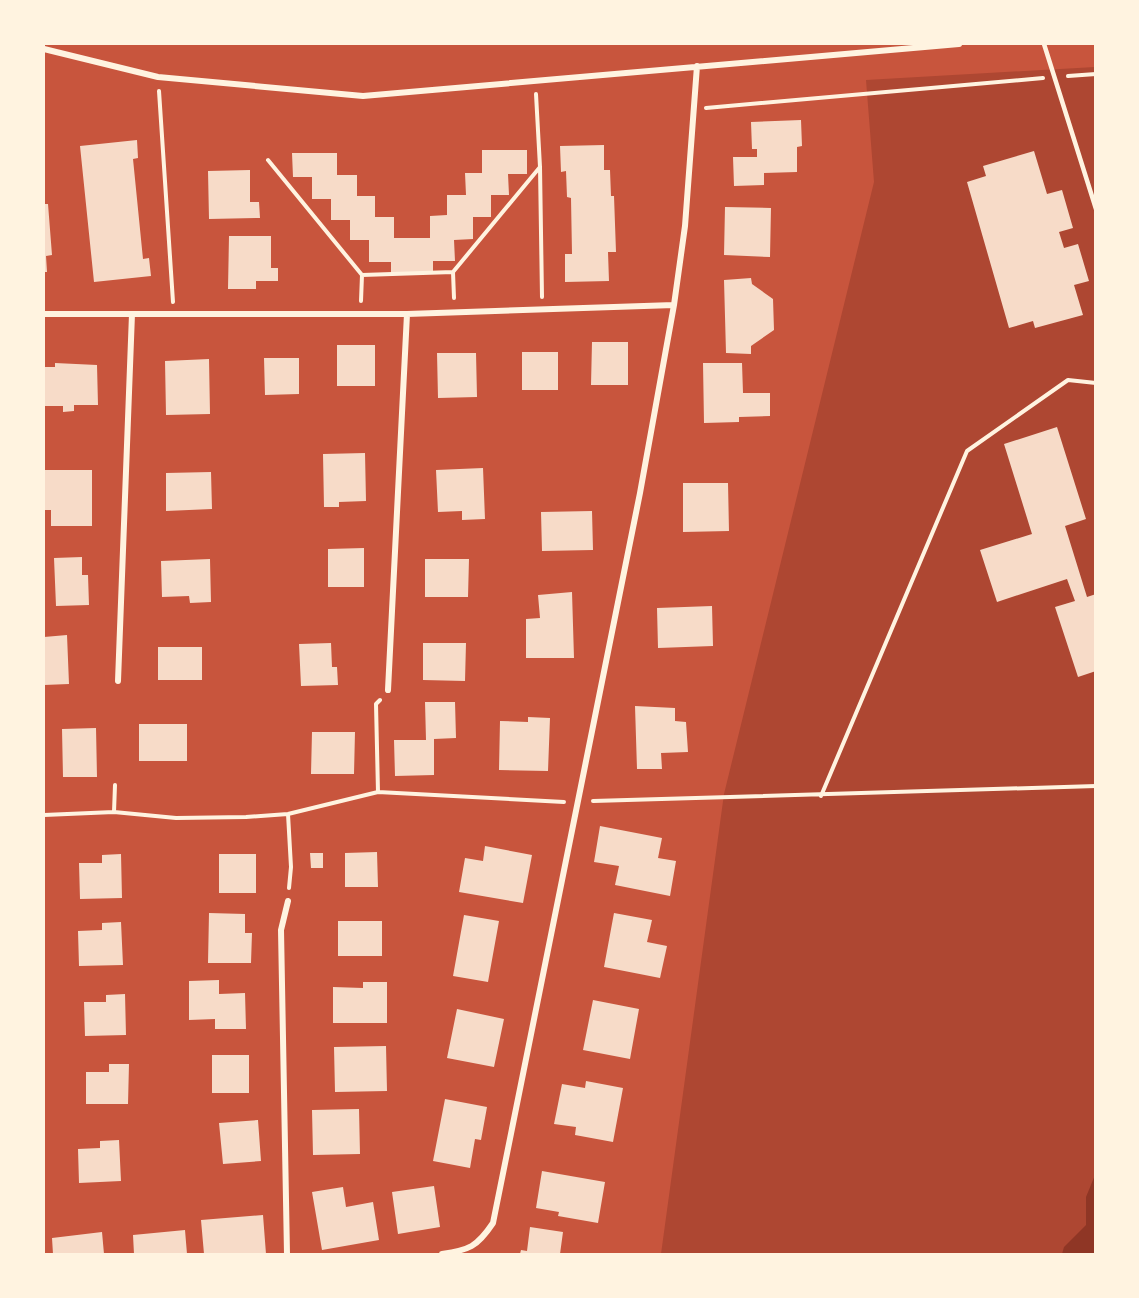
<svg xmlns="http://www.w3.org/2000/svg" width="1139" height="1298" font-family="'Exo 2',sans-serif">
<style>
.green{fill:#ae4732}
.water{fill:#8f3625}
.building{fill:#f7dbc8}
.lines{fill:none;stroke-linecap:round;stroke-linejoin:round}
.path{stroke:#fff3e0;stroke-width:4}
.service{stroke:#fff3e0;stroke-width:4.5}
.minor{stroke:#fff3e0;stroke-width:6}
</style>
<rect width="100%" height="100%" fill="#c8553d"/>
<path class="green" d="M1095,67V1254H661L724,794L874,182L866,80Z"/>
<path class="water" d="M1095,1175V1254H1062L1064,1247L1086,1225V1197Z"/>
<path class="building" d="M801,120L802,146L797,147V172L764,173V185L734,186L733,157H757V149H752L751,122Z
M137,140L138,158L133,159L143,259L149,258L151,276L94,282L80,146Z
M604,145V170H610L611,196H614L616,252H608L609,281L565,282V254H572L571,198L567,197L566,171L561,172L560,146Z
M482,150H527V174H508L509,195H491V217H473V239L454,240L455,261H433V273H391V262H369V240H350V220H331V199H312V177H293L292,153H337V175H357V196H375V217H394V238H430V216L447,215V195H466L465,173H482Z
M1034,151L1047,194L1062,190L1073,228L1059,232L1064,248L1078,244L1089,281L1074,285L1083,315L1035,328L1033,321L1009,328L967,182L986,176L983,166Z
M250,170V202H259L260,218L209,219L208,171Z
M44,204H48L52,255L46,256L47,272H44Z
M725,207L771,208L770,257L724,255Z
M229,236H271V268H278V281H256V289H228Z
M751,278L752,284L773,299L774,330L751,346V354L726,353L724,280Z
M592,342H628V385H591Z
M337,345H375V386H337Z
M522,352H558V390H522Z
M437,353H476L477,397L438,398Z
M264,358H299V394L265,395Z
M209,359L210,414L166,415L165,361Z
M55,363L97,365L98,405H74V411L63,412V406H44V367H55Z
M703,363H742L743,393H770V416L739,417V422L704,423Z
M1057,427L1086,519L1065,526L1087,597L1096,594V671L1078,677L1055,607L1075,601L1067,579L997,602L980,550L1032,534L1004,444Z
M365,453L366,501L339,502V507H324L323,454Z
M483,468L485,519L462,520V511L438,512L436,470Z
M44,470H92V526H51V510H44Z
M211,472L212,509L166,511V473Z
M683,483H728L729,531L683,532Z
M592,511L593,550L542,551L541,512Z
M364,548V587H328V549Z
M82,557V575H88L89,605L56,606L54,558Z
M210,559L211,602L190,603L189,596L162,597L161,561Z
M425,559H469L468,597H425Z
M572,592L574,658H526V619L540,618L538,595Z
M712,606L713,646L658,648L657,608Z
M67,635L69,684L44,685V637Z
M331,643L332,667H337L338,685L301,686L299,644Z
M423,643H466L465,681L423,680Z
M158,647H202V680H158Z
M425,702H455L456,738L434,739V775L395,776L394,740H426Z
M635,706L675,708V721L686,722L688,752L661,753L662,769H637Z
M528,717L550,718L548,771L499,770L500,721L528,722Z
M139,724H187V761H139Z
M96,728L97,777H63L62,729Z
M312,732H355L354,774H311Z
M600,826L662,838L658,858L676,861L670,896L615,885L619,866L594,862Z
M485,846L532,855L523,903L459,892L465,858L483,861Z
M377,852L378,887H345V853Z
M310,853H323V868H311Z
M121,854L122,898L80,899L79,863H102V855Z
M219,854H256V893H219Z
M209,913L245,914V933H252L251,963H208Z
M614,913L652,920L647,942L667,946L660,978L604,967Z
M464,915L499,921L488,982L453,976Z
M338,921H382V956H338Z
M121,922L123,965L79,966L78,931L102,930V923Z
M219,980V994L245,993L246,1029H215V1019L189,1020V981Z
M363,982H387V1023H333V987L363,988Z
M125,994L126,1035L85,1036L84,1002H106V995Z
M593,1000L639,1009L630,1059L583,1050Z
M457,1009L504,1019L494,1067L447,1058Z
M386,1046L387,1091L335,1092L334,1047Z
M212,1055H249V1093H212Z
M109,1064H129L128,1104H86V1072H109Z
M586,1081L623,1088L613,1142L575,1135L576,1127L554,1124L562,1084L585,1088Z
M445,1099L487,1107L481,1140L475,1139L470,1168L433,1161Z
M359,1109L360,1154L313,1155L312,1110Z
M258,1120L261,1161L223,1164L219,1123Z
M119,1140L121,1181L79,1183L78,1149L100,1148V1141Z
M542,1171L605,1182L598,1223L558,1216L559,1212L536,1208Z
M434,1186L440,1227L398,1234L392,1192Z
M343,1187L346,1207L373,1202L379,1240L322,1250L312,1192Z
M263,1215L266,1254H204L201,1220Z
M530,1227L563,1232L560,1254H520L521,1250L527,1251Z
M185,1230L187,1254H134L133,1235Z
M102,1232L104,1254H53L52,1238Z"/>
<g class="lines">
<path class="path" d="M1068,76L1096,74
M159,91L173,302
M536,94L540,167L542,297
M706,108L1043,78
M268,160L362,275L453,272L540,167
M453,272L454,298
M361,301L362,275
M378,792L376,704L380,700
M821,796L967,451L1068,380L1096,383
M593,801L1096,786
M114,812L115,785
M288,814L291,867L289,888
M44,815L114,812L176,818L246,817L288,814L378,792L564,802"/>
<path class="service" d="M1044,44L1096,209"/>
<path class="minor" d="M44,49L158,77L363,96L959,44
M44,314H407L674,305
M118,681L132,314
M388,690L407,314
M287,1254L281,930L288,901
M442,1254C469,1250 477,1247 493,1223L640,493L674,305L685,226L697,66"/>
</g>
<rect width="1139" height="1298" fill="none" stroke="#fff3e0" stroke-width="90"/>
</svg>
